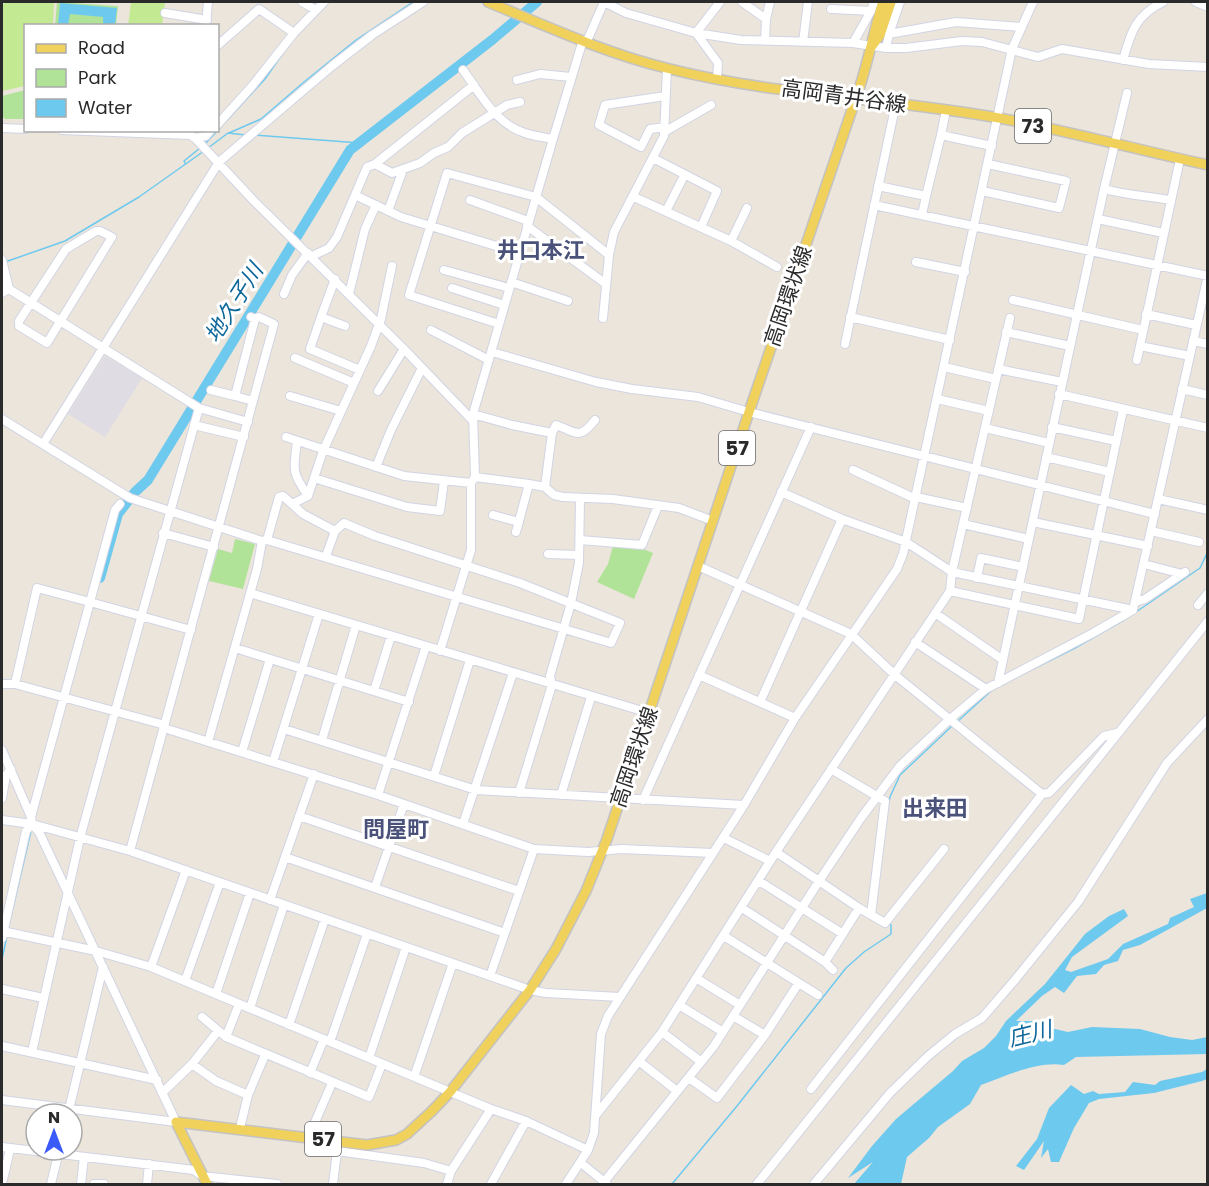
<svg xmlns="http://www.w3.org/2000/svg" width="1209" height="1186" font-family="Poppins,'Noto Sans JP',sans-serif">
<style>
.industrial{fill:#dfdce4}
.green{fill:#b0e398}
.pitch{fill:#c3ea93}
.water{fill:#6ec9ee}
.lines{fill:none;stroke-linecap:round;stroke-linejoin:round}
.stream{stroke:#6ec9ee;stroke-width:1.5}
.river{stroke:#6ec9ee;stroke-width:10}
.minor-casing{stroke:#d1d4e3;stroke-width:10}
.major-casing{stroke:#c3c3c3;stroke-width:12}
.minor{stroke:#fff;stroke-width:8}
.major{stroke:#f0d15c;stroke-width:9}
.rail{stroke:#9ea1b4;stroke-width:1.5}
.labels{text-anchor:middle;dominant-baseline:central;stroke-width:6;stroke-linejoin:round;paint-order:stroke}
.shield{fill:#fff;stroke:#6a6a6a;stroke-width:1.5}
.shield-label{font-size:20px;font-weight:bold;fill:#2a2a2a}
.street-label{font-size:21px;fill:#2a2a2a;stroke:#fff}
.neighbourhood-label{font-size:22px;font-weight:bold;fill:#4a527a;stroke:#fff}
.water-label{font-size:22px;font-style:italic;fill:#0d679a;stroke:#fff}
</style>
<rect width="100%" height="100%" fill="#ece5dc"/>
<path class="industrial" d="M105,356L142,378L105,437L68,414Z"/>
<path class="green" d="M57,2L118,6L116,25L55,26Z
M25,90V119H5L2,116V96Z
M235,539L255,544L243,589L209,581L218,549L232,553Z
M613,546L643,549L653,553L634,599L597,582L608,564Z"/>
<path class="pitch" d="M10,2H54L53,25L26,26L25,86L2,91V4Z
M131,2H165L162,25L128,26Z"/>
<path class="water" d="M60,3L117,8L115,25H103V17L70,14L68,25H58Z
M1207,893V908L1140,945L1123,950L1118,961L1104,965L1096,974L1077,976L1064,993L1055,987L1042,996L1016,1021H1034L1046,1027L1068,1032L1092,1027L1140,1029L1170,1037L1192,1040L1207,1037V1054L1076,1057L1064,1065C1037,1061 1006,1076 981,1085L970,1104L938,1127L929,1138L907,1157L901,1184H854L873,1162L848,1178L872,1146L896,1119L953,1071L962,1061L984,1048L996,1036L1006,1021L1045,984L1085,934L1109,916L1124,909L1128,916L1072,957L1065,970L1071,972L1108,959L1123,944L1168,924L1170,918L1194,907L1190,899Z
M1207,1069V1079L1202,1081L1154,1093L1099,1099L1089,1103L1074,1128L1059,1162H1051L1048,1149L1041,1158L1044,1141L1024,1170L1016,1166L1037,1139L1049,1108L1071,1085L1084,1094L1093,1091L1099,1094L1125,1092L1133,1082L1155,1085L1160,1081L1202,1072Z"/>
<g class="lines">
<path class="stream" d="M229,133L261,119L304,82L356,40L413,2
M254,135L360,143
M206,143L265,79L288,46
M208,148L228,133L246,135
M185,163L184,161L200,148
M5,262L65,241L139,197L204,151
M1136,612L1200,568L1208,551
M1033,669L1075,648L1124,620
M958,721L992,690
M887,813L890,797L900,775L952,726
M8,929L31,831
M2,959L7,936
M672,1184L737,1106L846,968L864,952L891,934V925L888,923"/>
<path class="river" d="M100,578L118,514L135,492L148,480L350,150L492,40L537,2"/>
<g class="minor-casing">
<path id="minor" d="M302,2L316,10
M604,2L626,13L696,33L741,40L853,43L886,48H906L962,41L982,42L1038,57L1062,49L1149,64L1208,67
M742,2L766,19L765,41
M1196,2L1208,7
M831,9L871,11
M165,13L207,20
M766,19L770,2
M206,26L208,2
M696,33L718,63L717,79
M696,33L720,2
M889,34L900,2
M587,41L604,2
M803,42L808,2
M853,43L871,11L874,2
M218,45L259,9L294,33
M886,48L889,34L956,22L1022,27
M1123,60C1131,32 1135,16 1163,2
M463,70C481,94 494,123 525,133C533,136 543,137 553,139
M517,80L540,74L571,77
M218,124L253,85L294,33L324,2
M665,127L650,129L641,147L599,125L605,105L665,96
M2,128L26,129
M62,130L190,135L195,138L254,201L404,349L472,420
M664,132L711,105
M941,135L946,110
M195,138L206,136L211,130
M653,158L717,191L701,227
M375,164L474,85
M878,186L926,196L922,215
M1104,189C1126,195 1148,196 1170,200
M982,191L1059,208L1066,181L988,164
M355,195L401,217L519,253
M926,196L941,135L992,146
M634,197L731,241L777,267
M470,200L528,221
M874,205L1208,276
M388,211L403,170
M666,211L684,176
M1098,219L1163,233
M527,226L606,284
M96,231H100L112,237L47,343L19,326V321L66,249Z
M731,241L747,208
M312,256L329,248L337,237L367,167L375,164L392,173L420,163L434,153L448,147L462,133L507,105L520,102
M2,260L9,289L2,293
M916,262L965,272
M444,270L509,288
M2,280L9,289L199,408L80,838L32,1052
M511,282L568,301
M452,288L504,305
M284,294L292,275L308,253
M349,294L365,229L376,205
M1013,300L1143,330
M1146,314L1196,325
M321,317L335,279
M850,317L950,340
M603,318L609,255L614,232L664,136L667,69
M1010,318L952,572L1133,610
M499,324L409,295L447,173L536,197L609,255
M345,326L321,317L310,349L360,370
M431,330L489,360
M1006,332L1070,346
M1193,341L1208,344
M845,344L896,103
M1140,346L1190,356
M492,352L596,382L632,389L698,397L749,412L1155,514
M295,358L354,383
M1137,360L1180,159
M944,367L996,379
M998,369L1062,382
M1182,389L1208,395
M211,390L235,396
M378,391L404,349
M1059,394L1208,428
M290,396L341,411
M937,399L989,411
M253,401L235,396L255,319
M199,408L248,422
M473,414L512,425L552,433
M2,419L130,498L262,541L257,569L208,742
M194,425L244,437
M1052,427L1116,441
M985,428L1049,443
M286,437L404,476L471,483
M297,442C293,470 292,473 308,496
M43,444L219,162L332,66L372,35L423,2
M1046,457L1110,472
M376,467L391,430L422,368
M853,470L916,499
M475,477L529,484L545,487L554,495L563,497L613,499L679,508L713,521
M314,478L407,507L440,511L444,481
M545,487L552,433L556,425C578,433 579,440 595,420
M916,497L967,508
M1158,499L1208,510
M120,504L115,510L90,602L191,630
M292,504L308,496L323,451L371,346L381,319L392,266
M493,515L519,522
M1033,522L1148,546
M963,524L1029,539
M1151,531L1199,542
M516,532L529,484
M163,533L214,547
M267,540L279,497L283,496L303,514L335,531
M580,540L642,545L658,506
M262,541L267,540L611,643L620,623L520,583L375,536L344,523L335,531L326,556
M548,554L579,555
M1144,564L1182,574
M698,566L851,634L895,675L1042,794L1049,793L1104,736L1117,733
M977,578L981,558L1023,567
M950,591L1079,619L1123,410
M250,593L649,713
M1135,602L1145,599L1185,572
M1198,605L1208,593
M935,613L1003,660
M915,642L986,689
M235,648L409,702
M440,651L471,550V483L475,477L473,414L553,139L583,40
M699,675L795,718
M998,683L1104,189L1127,93
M2,684H15L161,724L164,728L378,795L534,849L588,852L621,849L713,853
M15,684L37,588L90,602L31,817
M374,691L391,636
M760,702L842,519
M284,729L476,790L744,805
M322,740L356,625
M2,750L31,817L32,824L39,832L176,1122
M242,752L270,659
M273,762L319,614
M831,769L885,801L871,915
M434,776L470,660
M519,793L552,685L550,676L571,603L579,563L580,499
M378,795L426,646
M561,795L591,697
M2,798L6,775L11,769
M643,800L811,427
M299,816L519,891
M2,820L32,824L130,851L530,990L546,993L620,997
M463,824L513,673
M724,838L770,861
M130,851L274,324L259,317L255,319L251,317
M776,852L859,908L825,962
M285,857L505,933
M759,881L843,934
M375,887L404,804
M270,900L314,774
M742,908L825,962L833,970
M859,908L885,923L944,849
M2,931L96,951L151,967L491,1109L526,1121L588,1150
M724,936L818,995
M2,938L26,831L32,824
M151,967L186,870
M490,976L534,849
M696,978L740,1005
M185,981L220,882
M2,989L43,998
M216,994L250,893
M679,1005L723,1032
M250,1008L284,905
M733,1016L765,1035
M202,1017L226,1037L369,1097L382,1064
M289,1025L325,919
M662,1032L700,1061
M226,1037L239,1004
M330,1042L367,934
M2,1046L157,1080
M369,1058L406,947
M640,1062L677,1091
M192,1064L216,1081L248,1095
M310,1073L324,1039
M414,1077L453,963
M689,1078L717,1098L765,1035L798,984
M811,1089L1042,794
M162,1093L192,1064L218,1031
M2,1100L176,1122
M68,1114L103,967
M596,1115L662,1032L776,852L950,591L952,572L906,542L842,519L781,492
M240,1128L248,1095L265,1055
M309,1136L332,1083
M325,1139L337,1151L424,1163L451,1171
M2,1147L194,1170L202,1176L277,1184
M581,1163L607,1184
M604,1182L714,1046L819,881L861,818L900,766L950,719L986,689L1093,633L1133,610L1208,275
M2,1184L10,1149
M51,1184L59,1151
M81,1184L84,1157
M94,1184H104
M147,1184L149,1164
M333,1184L337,1151
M447,1184L451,1171L491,1109
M491,1184L526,1121
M566,1184L588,1150L594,1133L601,1034L608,1016L744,805L795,718L897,569L903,554L1012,49L1033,2
M757,1184L1208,621
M814,1184L890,1093L928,1056L955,1034L982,1018L1014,981L1078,902L1167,763L1208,719"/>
</g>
<g class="major-casing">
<path id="major" d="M488,2C546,26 605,53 666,68C775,96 889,98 999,118C1069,131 1138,150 1208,165
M872,46L880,35L891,2
M176,1122L367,1145L396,1140L407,1134L432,1111L450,1092L530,990L556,949L586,891L607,839L749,412L860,86C869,58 874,30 883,2
M176,1122L207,1184"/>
</g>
<use href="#minor" class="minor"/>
<use href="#major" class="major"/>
<path class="rail" d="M2,1184H8"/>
</g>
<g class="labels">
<g class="shield">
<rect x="1015" y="109" width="36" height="34" rx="4.5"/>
<rect x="719" y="431" width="36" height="34" rx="4.5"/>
<rect x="305" y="1122" width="36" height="34" rx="4.5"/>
</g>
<g class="shield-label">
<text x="1033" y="126">73</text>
<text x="737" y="448">57</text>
<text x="323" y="1139">57</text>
</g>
<g class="street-label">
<text transform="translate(844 96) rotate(8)">高岡青井谷線</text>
<text transform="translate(788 296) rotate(-71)">高岡環状線</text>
<text transform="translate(634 757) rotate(-71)">高岡環状線</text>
</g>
<g class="neighbourhood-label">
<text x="541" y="250">井口本江</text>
<text x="935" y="808">出来田</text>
<text x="396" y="829">問屋町</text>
</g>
<g class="water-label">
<text transform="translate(234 303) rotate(-58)">地久子川</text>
<text transform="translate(1030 1034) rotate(-14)">庄川</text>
</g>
</g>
<rect width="1209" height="1186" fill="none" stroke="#2a2a2a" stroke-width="6"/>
<rect x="24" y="24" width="195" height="108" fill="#ffffff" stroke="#aaaaaa" stroke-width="1.5"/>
<rect x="36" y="44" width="30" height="9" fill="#f0d15c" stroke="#aaaaaa" stroke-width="1.5"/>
<text x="78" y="54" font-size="18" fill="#2a2a2a">Road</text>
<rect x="36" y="69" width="30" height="18" fill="#b0e398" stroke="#aaaaaa" stroke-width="1.5"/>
<text x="78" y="84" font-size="18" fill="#2a2a2a">Park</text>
<rect x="36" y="99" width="30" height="18" fill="#6ec9ee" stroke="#aaaaaa" stroke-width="1.5"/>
<text x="78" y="114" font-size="18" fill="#2a2a2a">Water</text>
<g transform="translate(54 1132)"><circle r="28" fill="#ffffff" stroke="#aaaaaa" stroke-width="1.5"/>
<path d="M0-4.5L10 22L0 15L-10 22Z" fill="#3b5afa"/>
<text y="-9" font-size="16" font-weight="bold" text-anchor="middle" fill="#2a2a2a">N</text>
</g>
</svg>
